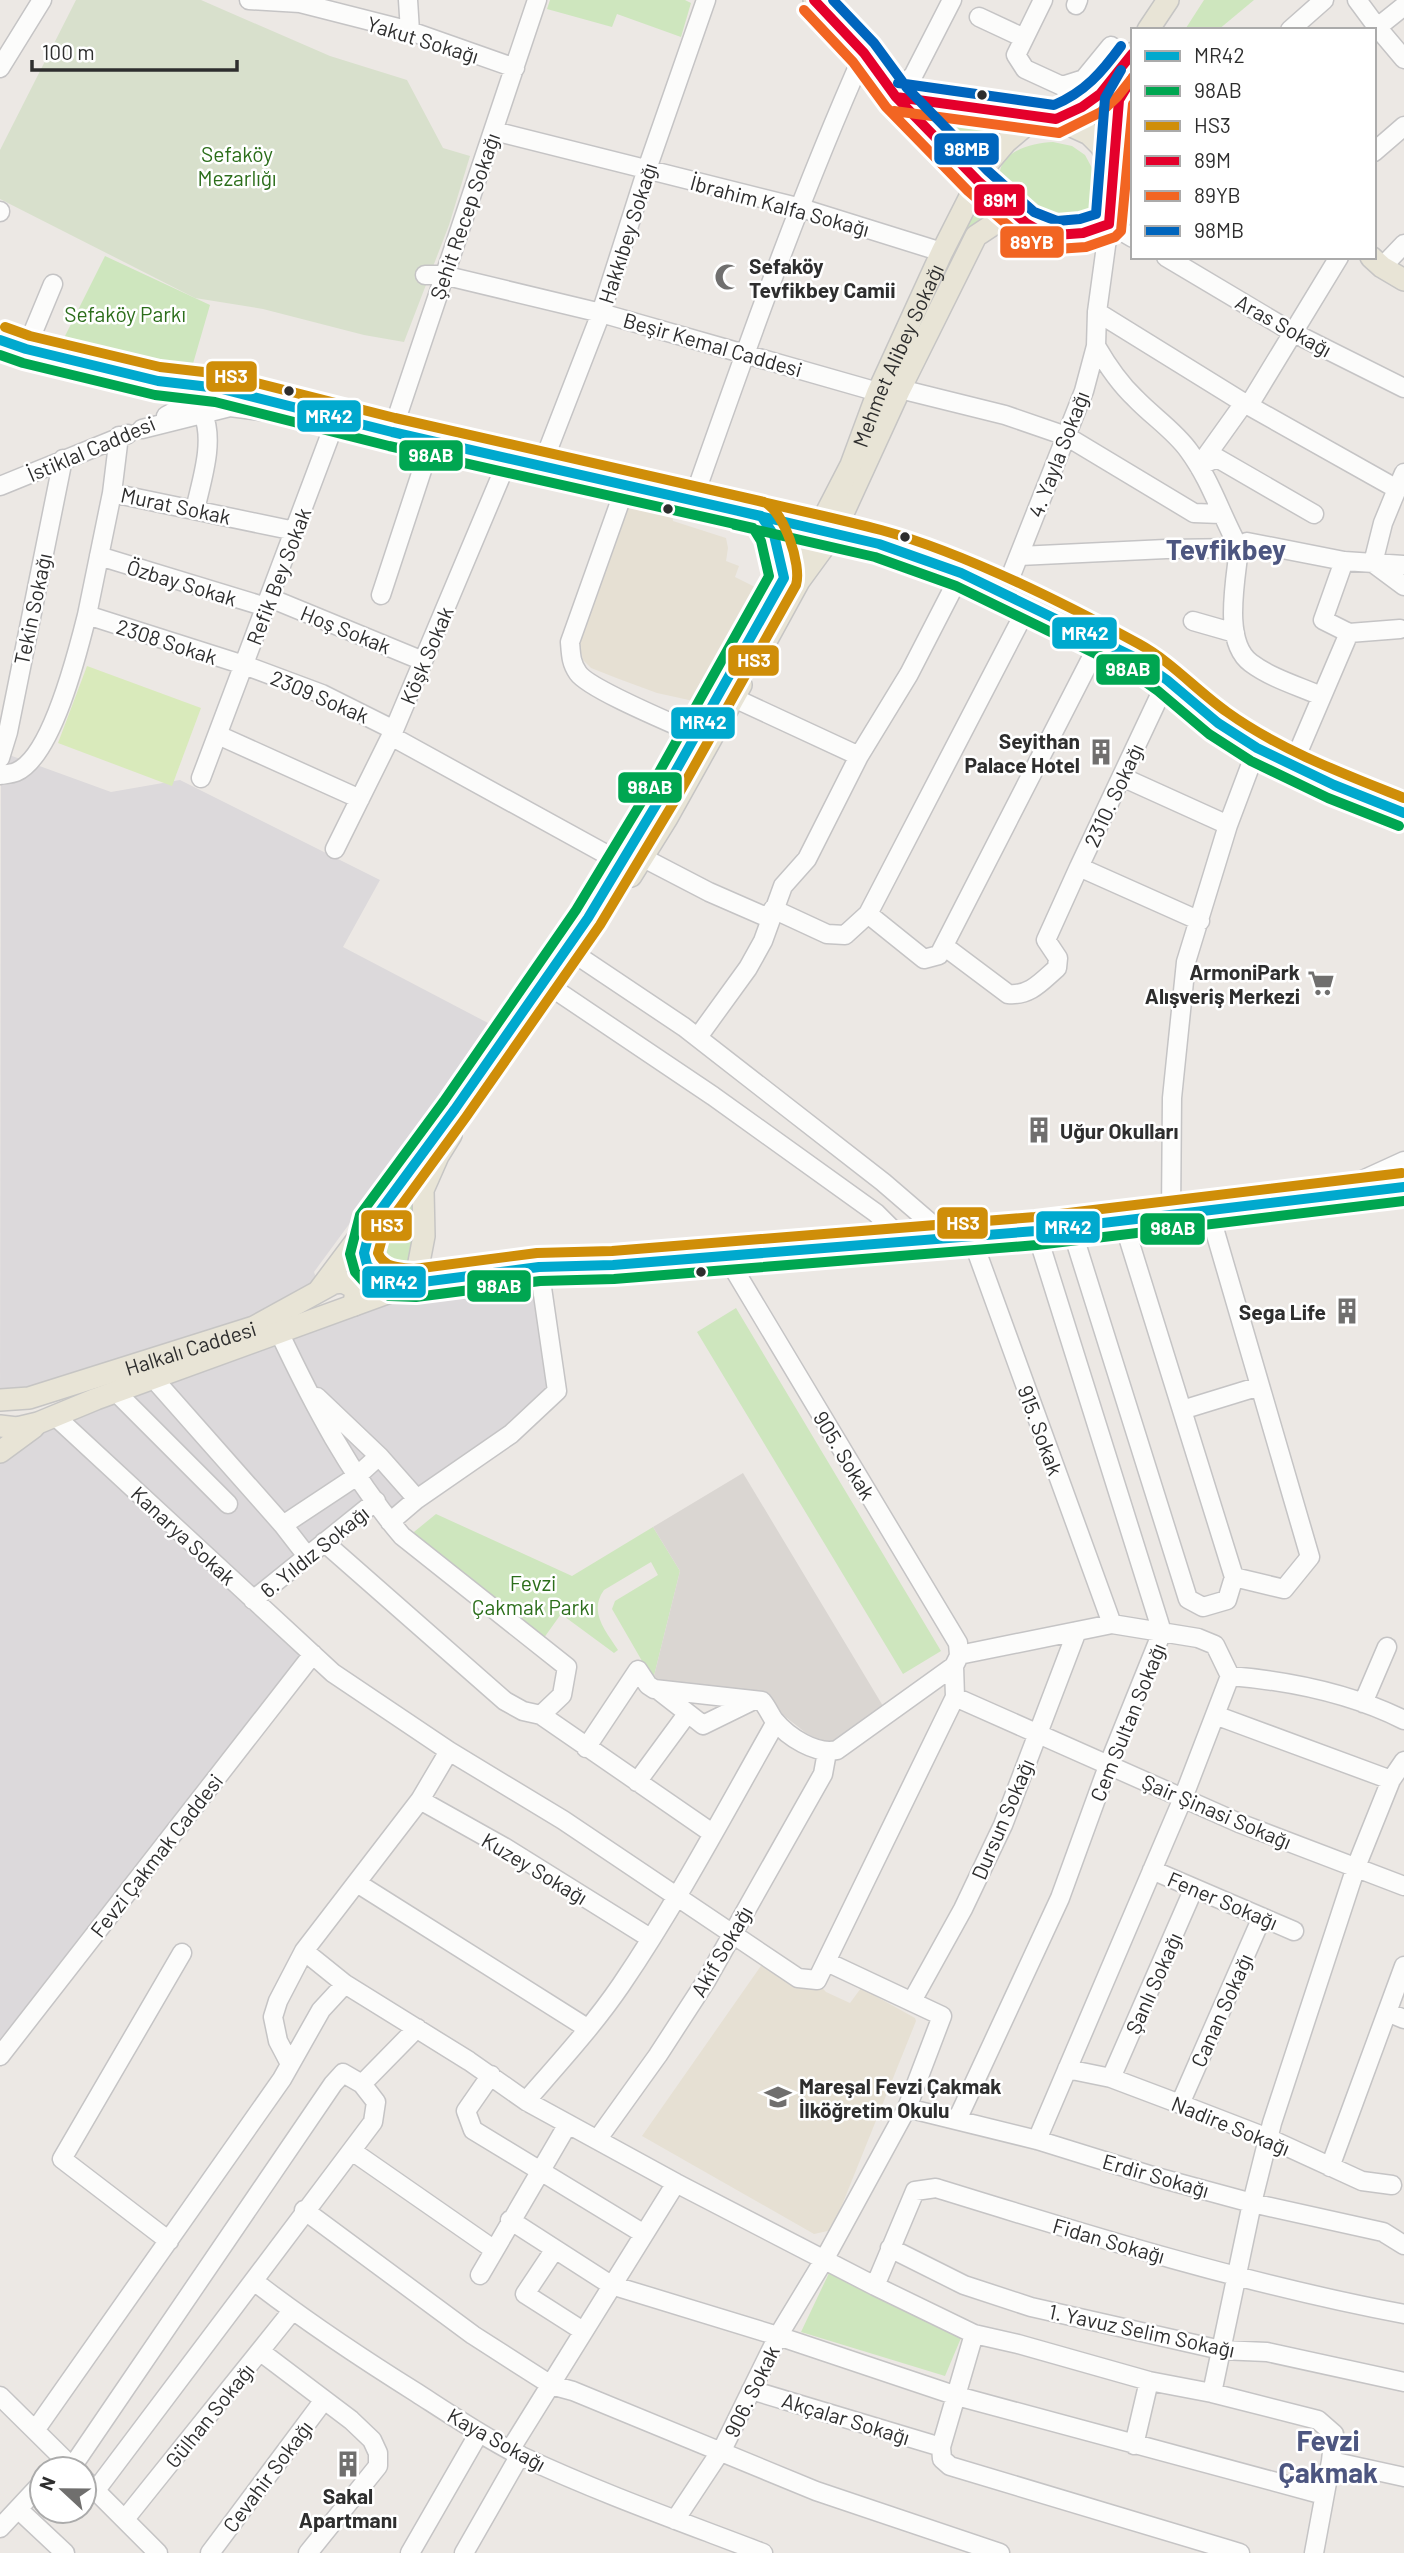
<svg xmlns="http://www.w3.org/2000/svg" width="1404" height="2553" font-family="Barlow,sans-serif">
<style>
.industrial{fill:#dcd9db}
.education{fill:#e6e0d3}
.green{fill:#cee6be}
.cemetery{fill:#d8e0cc}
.pitch{fill:#d9eabb}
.plaza{fill:#dad6d2}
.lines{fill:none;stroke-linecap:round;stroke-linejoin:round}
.minor-casing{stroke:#c5c4c5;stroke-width:21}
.major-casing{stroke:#c6c5c4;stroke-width:24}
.minor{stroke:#fcfcfb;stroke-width:18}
.major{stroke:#e8e4d6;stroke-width:21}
.bus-1-casing{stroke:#fff;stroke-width:16}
.bus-2-casing{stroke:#fff;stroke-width:16}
.bus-3-casing{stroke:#fff;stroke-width:16}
.bus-4-casing{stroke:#fff;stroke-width:16}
.bus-5-casing{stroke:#fff;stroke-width:16}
.bus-6-casing{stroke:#fff;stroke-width:16}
.bus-1{stroke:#00a9ce;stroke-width:10}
.bus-2{stroke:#00a651;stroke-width:10}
.bus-3{stroke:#cf8e09;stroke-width:10}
.bus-4{stroke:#e4002b;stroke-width:10}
.bus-5{stroke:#f26522;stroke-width:10}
.bus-6{stroke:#0065bd;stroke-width:10}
.bus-dot{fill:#2e2e2e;stroke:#fff;stroke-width:2.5}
.labels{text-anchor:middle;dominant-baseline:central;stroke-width:5;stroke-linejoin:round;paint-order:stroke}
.street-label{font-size:21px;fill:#2e2e2e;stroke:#fff}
.park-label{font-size:21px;fill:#2c6e1b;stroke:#fff}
.poi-label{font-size:21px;font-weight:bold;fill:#2e2e2e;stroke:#fff;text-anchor:start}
.district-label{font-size:28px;font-weight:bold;fill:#4d5680;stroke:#fff}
.line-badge{stroke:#fff;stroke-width:2.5}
.badge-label{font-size:19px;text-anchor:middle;font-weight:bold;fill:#fff}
</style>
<rect width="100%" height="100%" fill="#ece8e4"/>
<path class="industrial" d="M1,752L111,792L180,780L380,880L343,947L488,1023L383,1178L314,1272L320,1289L293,1308L0,1400Z
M539,1273L557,1391L390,1522L376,1502L254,1600L313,1654L0,2056V1462L37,1434L98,1404L397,1296Z"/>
<path class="education" d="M627,498L671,508L673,521L726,538L728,548L726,561L739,566L735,577L759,589L698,702L657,693L619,679L591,668L583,660L578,641Z
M765,1960L818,1983L826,1992L850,2003L861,1988L915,2018L916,2021L832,2230L814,2234L642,2136Z"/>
<path class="green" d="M550,0H685L691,3L681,37L617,14L612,27L547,9Z
M1204,0H1254L1218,30H1188L1186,28Z
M1112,103L1105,143L1076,119Z
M923,113L1018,120L972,162Z
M1053,142L1072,146L1085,155L1092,168L1096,187L1093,207L1083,218L1061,222L1041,217L1000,182C995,152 1030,143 1053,142Z
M976,209L993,214L979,221L963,234Z
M105,256L210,305L190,374L63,340Z
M419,1171L417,1223L409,1266L393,1270L382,1267L376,1257L375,1239Z
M736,1308L941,1651L903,1674L697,1332Z
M436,1514L572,1576L653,1527L680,1571L653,1680L612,1609L615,1601L658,1575L651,1562L604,1590C588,1612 606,1631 618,1650L614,1653L561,1614L541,1642L409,1536Z
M830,2271L961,2338L945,2376L801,2332Z"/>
<path class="cemetery" d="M76,0H201L330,56L407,80L443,148L470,156L449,225L404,342L364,335L263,309L195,298L0,199V150Z"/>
<path class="pitch" d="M87,666L201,708L172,786L58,743Z"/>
<path class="plaza" d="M743,1473L883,1706L833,1741H821L806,1733L783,1715L770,1696L762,1691L653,1680L680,1571L653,1527Z"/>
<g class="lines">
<g class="minor-casing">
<path id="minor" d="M249,0L300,3L410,31L515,68
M408,0L410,31
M1043,0L1016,55L1025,69L1062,86L1084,79L1111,46
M1357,0L1377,27L1404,59
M1076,5L1078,0
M979,17L1024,38
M1290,30L1324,0
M1374,30L1404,6
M0,68L42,0
M896,97L914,74L952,0
M494,131L801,208L942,252
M1374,152L1404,126
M0,212V211
M1166,257L1292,332L1404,388
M1382,267L1404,244
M425,275H443L601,313L878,392
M1097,312L1244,403L1397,489L1404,473
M0,340L26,349L158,381L218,388L392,432L761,516
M1096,346C1107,365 1119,383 1135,398C1152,416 1175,431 1189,451C1211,481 1221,515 1239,548
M26,349L53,284
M900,389L1005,415L1066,436L1194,513L1221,514
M1249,405L1339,257
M166,416L218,388
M142,429L230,407L282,414
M392,432L537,0
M119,436L112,493L295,531
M542,465L601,313L647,169L706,0
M1199,466L1217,458L1314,514
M1199,466L1244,403
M626,485L570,642C571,655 571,663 578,673C589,689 674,724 696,734
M0,486L128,434
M112,493L87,615L244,665L322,694L394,730
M693,500C746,350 799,199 864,53
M195,510C201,482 215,442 203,414
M1239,548C1236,579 1222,642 1251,663C1271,678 1298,686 1321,696
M99,556L266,607
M1019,556L1166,549L1239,548L1247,542L1344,561L1404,565
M1344,561L1323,620L1349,633
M1373,563L1383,523L1397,489
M1373,563L1404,586
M1004,593L1084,391L1096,346L1097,312L1109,224L1133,238
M381,595L432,440
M270,598L423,661
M1193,621L1235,633
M1349,633L1400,629
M1167,680L1079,867L1200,921
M734,698L859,756
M218,735L360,799
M391,736L622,863
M0,758L8,732L63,459
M1293,764L1349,633
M0,775C5,774 11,774 16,772C52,757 78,651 87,615
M1122,777L1228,825
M201,778L337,417H328
M335,849L394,730L509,457
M632,852L709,892L771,919
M773,909L827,934L845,935L868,914L1029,604
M868,914L924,959L939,955L1100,641
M944,946L1008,994C1030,996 1041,982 1057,968L1058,958L1046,940L1079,867
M578,956L684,1027L883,1182L948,1238
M554,989L713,1096L876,1213L904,1241
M698,1037L748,968L763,941L783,886L807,859L859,756L909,674L961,573
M1336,1192L1404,1161
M1209,1211L1310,1557L1284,1589L1234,1577
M1171,1215L1172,1098L1186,962L1228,825L1257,748
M1071,1227L1188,1599L1203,1607L1227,1600L1234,1577L1123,1221
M971,1236L1112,1624
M726,1256L958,1643L959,1655
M279,1332C313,1404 350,1475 402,1536L567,1667L562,1695L541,1715L523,1711L505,1701L324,1542
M153,1378L283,1525L307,1556
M116,1392L228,1504
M317,1397L379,1456L417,1499L511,1434L557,1391L539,1267
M1182,1410L1260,1386
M55,1416L333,1673L449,1751L420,1800L304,1951L278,2001L273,2017L278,2041L289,2062
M390,1522L417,1499
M283,1525L357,1476L379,1456
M253,1600L376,1501
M959,1655L1112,1624L1198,1638L1215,1645L1230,1676L1183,1798L1037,2140
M1230,1676C1290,1681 1350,1693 1404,1720
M658,1690L703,1725L754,1700
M955,1697L1239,1823L1404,1886
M1363,1703L1387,1647
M541,1715L712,1833
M1215,1715L1391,1780
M586,1748L638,1670L648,1685L654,1689L762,1701C767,1707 770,1714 774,1720C788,1737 816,1755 837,1750L954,1666L958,1658
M449,1751L563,1820L798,1978L817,1980L955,1697L954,1666
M637,1782L687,1714
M420,1800L504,1847L650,1938
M1152,1870L1294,1931
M357,1883L587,2028
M304,1951L345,1984L469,2061L526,2101L676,2183L875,2286L974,2334L1018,2344L1149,2381L1212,2393L1318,2420L1334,2434L1331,2461L1314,2553
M912,2001L963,1909L1003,1825L1077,1631
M1387,2012L1404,2019
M0,2056L313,1654
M1067,2069L1111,2078L1180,2104L1268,2138L1362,2181L1392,2185
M491,2075L466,2111L473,2130L644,2234
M1111,2078L1194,1888
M362,2084L417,2028
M526,2101C559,2063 593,2026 621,1985C678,1901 726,1810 776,1722
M1180,2104L1262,1917
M907,2108L1037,2140L1156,2177L1252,2203L1383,2232L1404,2245
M957,2120L1060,1898L1108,1766L1162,1632L1036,1231
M597,2140L658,2055L706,1981L823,1774L827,1752
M352,2151L493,2249
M1330,2167L1404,1966
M304,2210L473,2335L551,2385L573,2391L816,2491L1000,2553
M510,2220L611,2285L778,2336L957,2396L1324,2495
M169,2241L62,2159L182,1953
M890,2248L964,2285L1031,2307L1221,2350L1267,2352L1404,2382
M555,2249L525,2294L583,2331
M480,2275L568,2124
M255,2282C307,2322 361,2358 417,2393C451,2415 485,2438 521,2456C600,2493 682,2522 763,2553
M875,2286L915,2191L936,2188C1091,2236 1245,2284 1404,2314
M974,2334L941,2447L942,2459L950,2466L1240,2553
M261,2352L351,2420L372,2440L378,2453V2466L308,2553
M751,2390L941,2447
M1212,2393L1252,2203L1272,2123L1356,1867L1391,1780L1404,1761
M0,2396L74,2469
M36,2429L282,2079L321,2010L345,1984
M1134,2445L1149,2381
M510,2450L676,2183
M1331,2461L1404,2477
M72,2467L333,2084L343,2073L362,2084L376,2102L373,2122L96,2490
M84,2479L158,2553
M18,2509L65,2553
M125,2519L292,2311
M675,2520L724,2446L778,2336L824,2260L907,2108L942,2016L827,1962
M0,2528L42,2483
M210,2553L324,2400
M410,2553L479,2433
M464,2553L520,2455"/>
</g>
<g class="major-casing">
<g id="major">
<path d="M814,0L864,53L896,97L978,181L1026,223L1040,231L1056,235L1083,233L1109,224L1119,100L1133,77"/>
<path d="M1148,30L1168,0"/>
<path d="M896,97L1056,119L1089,134L1101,146L1109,161L1111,175"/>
<path d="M1056,119C1098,103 1108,89 1133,53"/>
<path d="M1371,257L1382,267L1404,280"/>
<path d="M761,516L879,544L961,573L1039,609L1134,657L1167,680L1218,723L1257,748L1334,785L1404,813"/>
<path d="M761,516L774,535L784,578"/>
<path d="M764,645L799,581L834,533L900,389L976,236L994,224L1026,223"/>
<path d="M631,876L667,818L741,685"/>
<path d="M370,1227C358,1268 372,1281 413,1283"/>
<path d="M415,1283L424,1236L423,1190L438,1156L451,1135"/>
<path id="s1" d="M320,1289L455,1109L588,918L630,851L784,578L818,529L851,465L878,392L942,252L978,181L989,162L1006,142L1038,115"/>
<path id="s2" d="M0,1400L29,1398L254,1327L334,1283L343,1282L356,1289L354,1305"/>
<path d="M0,1426L17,1428L38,1423L96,1399L415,1283L539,1267L613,1265L1036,1231L1404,1187"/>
<path d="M0,1452L34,1427"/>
</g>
</g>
<use href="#minor" class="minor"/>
<use href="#major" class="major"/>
<g class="bus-1-casing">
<path id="bus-1" d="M0,340L26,349L158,381L218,388L392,432L761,516L774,535L784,578L665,790L588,918L455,1109L372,1222L364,1253L367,1265L375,1273L393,1282L415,1283L539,1267L613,1265L1036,1231L1404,1187
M738,511L879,544L961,573L1134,657L1167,680L1218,723L1257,748L1334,785L1404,813"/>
</g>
<g class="bus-2-casing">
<path id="bus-2" d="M0,355L23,363L155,395L215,402L389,446L753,528L761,541L769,576L653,783L576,910L444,1101L360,1215L350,1254L355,1272L365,1283L389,1296L416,1297L540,1281L614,1279L1037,1245L1404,1201
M735,525L875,557L956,586L1127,669L1158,691L1209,734L1251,761L1328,798L1399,826"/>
</g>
<g class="bus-3-casing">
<path id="bus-3" d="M5,327L30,336L160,367L221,374L395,418L764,502C784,511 802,565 796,585L677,797L600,925L466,1117L385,1228L378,1253C384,1268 400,1268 414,1269L537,1253L612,1251L1035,1217L1402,1173
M741,497C788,508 835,518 881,530C965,553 1062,602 1139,644C1172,662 1197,691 1227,712C1280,750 1344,774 1404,798"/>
</g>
<g class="bus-4-casing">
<path id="bus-4" d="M814,0L864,53L896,97L978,181L1026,223L1040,231L1056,235L1083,233L1109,224L1119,100L1133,77
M896,97L1056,119L1082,107L1100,94L1132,54"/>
</g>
<g class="bus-5-casing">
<path id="bus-5" d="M804,10L853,62L886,107L968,191L1018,234L1035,244L1057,249L1086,247L1115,237L1121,231L1133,104
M894,111L1059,133L1101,112L1118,96L1133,77"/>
</g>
<g class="bus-6-casing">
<path id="bus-6" d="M833,0L874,43L907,88L988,171L1034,212L1057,221L1080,219L1096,214L1105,98L1121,70
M898,83L1054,105C1085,92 1102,72 1121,46"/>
</g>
<use href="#bus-1" class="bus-1"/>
<use href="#bus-2" class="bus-2"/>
<use href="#bus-3" class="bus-3"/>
<use href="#bus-4" class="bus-4"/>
<use href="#bus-5" class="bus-5"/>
<use href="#bus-6" class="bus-6"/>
</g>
<defs>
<g id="mosque-bare" transform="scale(2.1)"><path d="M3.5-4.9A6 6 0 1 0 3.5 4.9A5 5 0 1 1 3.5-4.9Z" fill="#706f6e" stroke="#fff" stroke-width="2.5" paint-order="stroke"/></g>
<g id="building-bare" transform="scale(2.1)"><path d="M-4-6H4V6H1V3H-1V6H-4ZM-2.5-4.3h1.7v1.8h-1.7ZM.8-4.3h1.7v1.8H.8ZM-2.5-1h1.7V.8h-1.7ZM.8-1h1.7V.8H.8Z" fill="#706f6e" stroke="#fff" stroke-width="2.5" paint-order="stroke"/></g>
<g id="supermarket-bare" transform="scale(2.1)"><path d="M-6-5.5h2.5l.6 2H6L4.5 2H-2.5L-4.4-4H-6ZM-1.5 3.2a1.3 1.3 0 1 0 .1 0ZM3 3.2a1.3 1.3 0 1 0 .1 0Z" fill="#706f6e" stroke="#fff" stroke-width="2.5" paint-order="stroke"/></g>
<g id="school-bare" transform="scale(2.1)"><path d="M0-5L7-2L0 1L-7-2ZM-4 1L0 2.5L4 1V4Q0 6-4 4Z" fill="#706f6e" stroke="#fff" stroke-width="2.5" paint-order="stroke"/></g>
</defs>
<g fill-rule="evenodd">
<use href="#mosque-bare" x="728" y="277"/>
<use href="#building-bare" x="1101" y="752"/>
<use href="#supermarket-bare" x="1321" y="983"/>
<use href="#building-bare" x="1039" y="1130"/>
<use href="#building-bare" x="1347" y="1311"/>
<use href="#school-bare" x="778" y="2097"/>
<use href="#building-bare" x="348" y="2464"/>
</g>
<g class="bus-dot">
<circle cx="982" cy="95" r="6"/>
<circle cx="289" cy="391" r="6"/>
<circle cx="668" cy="509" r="6"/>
<circle cx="905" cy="537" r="6"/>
<circle cx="701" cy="1272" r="6"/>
</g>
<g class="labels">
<g class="street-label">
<text transform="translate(423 39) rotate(17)">Yakut Sokağı</text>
<text transform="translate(780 205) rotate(15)">İbrahim Kalfa Sokağı</text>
<text transform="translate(464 216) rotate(-71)">Şehit Recep Sokağı</text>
<text transform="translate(627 233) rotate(-72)">Hakkıbey Sokağı</text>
<text transform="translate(1284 325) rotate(29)">Aras Sokağı</text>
<text transform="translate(713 344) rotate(16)">Beşir Kemal Caddesi</text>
<text stroke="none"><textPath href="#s1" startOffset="1101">Mehmet Alibey Sokağı</textPath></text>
<text transform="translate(91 448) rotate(-23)">İstiklal Caddesi</text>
<text transform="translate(1058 454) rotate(-69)">4. Yayla Sokağı</text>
<text transform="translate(176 505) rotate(12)">Murat Sokak</text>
<text transform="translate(278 576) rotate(-69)">Refik Bey Sokak</text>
<text transform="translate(182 582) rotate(17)">Özbay Sokak</text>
<text transform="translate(32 609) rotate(-78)">Tekin Sokağı</text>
<text transform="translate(346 629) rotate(22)">Hoş Sokak</text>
<text transform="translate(167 641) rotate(18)">2308 Sokak</text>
<text transform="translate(426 655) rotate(-67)">Köşk Sokak</text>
<text transform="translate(320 696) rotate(23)">2309 Sokak</text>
<text transform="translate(1113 795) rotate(-65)">2310. Sokağı</text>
<text stroke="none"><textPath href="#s2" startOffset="198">Halkalı Caddesi</textPath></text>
<text transform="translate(1041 1430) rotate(70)">915. Sokak</text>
<text transform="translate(845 1455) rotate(59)">905. Sokak</text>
<text transform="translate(184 1535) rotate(43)">Kanarya Sokak</text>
<text transform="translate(314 1551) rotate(-39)">6. Yıldız Sokağı</text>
<text transform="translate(1127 1722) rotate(-68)">Cem Sultan Sokağı</text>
<text transform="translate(1217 1811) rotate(23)">Şair Şinasi Sokağı</text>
<text transform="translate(1002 1819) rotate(-67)">Dursun Sokağı</text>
<text transform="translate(156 1855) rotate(-52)">Fevzi Çakmak Caddesi</text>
<text transform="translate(535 1868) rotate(31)">Kuzey Sokağı</text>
<text transform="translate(1223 1900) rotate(23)">Fener Sokağı</text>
<text transform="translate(721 1951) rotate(-60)">Akif Sokağı</text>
<text transform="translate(1153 1983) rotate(-66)">Şanlı Sokağı</text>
<text transform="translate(1221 2010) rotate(-66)">Canan Sokağı</text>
<text transform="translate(1231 2125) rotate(22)">Nadire Sokağı</text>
<text transform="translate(1156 2175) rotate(16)">Erdir Sokağı</text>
<text transform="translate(1109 2240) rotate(16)">Fidan Sokağı</text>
<text transform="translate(1142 2330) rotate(12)">1. Yavuz Selim Sokağı</text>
<text transform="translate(751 2391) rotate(-64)">906. Sokak</text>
<text transform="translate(209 2415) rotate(-51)">Gülhan Sokağı</text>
<text transform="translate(846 2418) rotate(17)">Akçalar Sokağı</text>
<text transform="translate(497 2439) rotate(29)">Kaya Sokağı</text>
<text transform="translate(267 2476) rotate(-53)">Cevahir Sokağı</text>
</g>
<g class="park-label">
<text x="237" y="153">Sefaköy<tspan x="237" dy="24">Mezarlığı</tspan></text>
<text x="125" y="313">Sefaköy Parkı</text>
<text x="533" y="1582">Fevzi<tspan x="533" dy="24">Çakmak Parkı</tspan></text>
</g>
<g class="poi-label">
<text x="749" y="265">Sefaköy<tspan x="749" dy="24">Tevfikbey Camii</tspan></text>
<text x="1080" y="740" text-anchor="end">Seyithan<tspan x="1080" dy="24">Palace Hotel</tspan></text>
<text x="1300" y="971" text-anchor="end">ArmoniPark<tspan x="1300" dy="24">Alışveriş Merkezi</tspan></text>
<text x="1060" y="1130">Uğur Okulları</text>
<text x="1326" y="1311" text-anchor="end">Sega Life</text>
<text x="799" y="2085">Mareşal Fevzi Çakmak<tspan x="799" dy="24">İlköğretim Okulu</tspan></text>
<text x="348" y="2495" text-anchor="middle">Sakal<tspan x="348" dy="24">Apartmanı</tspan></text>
</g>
<g class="district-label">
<text x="1226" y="549">Tevfikbey</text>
<text x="1328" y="2440">Fevzi<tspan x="1328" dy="32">Çakmak</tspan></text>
</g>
</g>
<g class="line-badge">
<rect x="933" y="132" width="67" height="34" rx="7" fill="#0065bd"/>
<rect x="973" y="183" width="53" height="34" rx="7" fill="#e4002b"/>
<rect x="999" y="225" width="66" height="34" rx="7" fill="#f26522"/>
<rect x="205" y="360" width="53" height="33" rx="7" fill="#cf8e09"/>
<rect x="296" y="399" width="66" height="34" rx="7" fill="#00a9ce"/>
<rect x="398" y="439" width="66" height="33" rx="7" fill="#00a651"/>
<rect x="1051" y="616" width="67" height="34" rx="7" fill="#00a9ce"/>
<rect x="727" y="644" width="53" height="33" rx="7" fill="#cf8e09"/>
<rect x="1095" y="653" width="66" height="33" rx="7" fill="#00a651"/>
<rect x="670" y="706" width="66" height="34" rx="7" fill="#00a9ce"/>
<rect x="617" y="771" width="66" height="33" rx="7" fill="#00a651"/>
<rect x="936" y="1206" width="53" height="34" rx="7" fill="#cf8e09"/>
<rect x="360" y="1209" width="53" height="33" rx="7" fill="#cf8e09"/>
<rect x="1035" y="1210" width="66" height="34" rx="7" fill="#00a9ce"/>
<rect x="1139" y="1212" width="67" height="34" rx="7" fill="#00a651"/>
<rect x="361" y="1265" width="66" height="34" rx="7" fill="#00a9ce"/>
<rect x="466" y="1269" width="66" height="34" rx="7" fill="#00a651"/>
</g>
<g class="badge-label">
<text x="967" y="156">98MB</text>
<text x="1000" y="207">89M</text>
<text x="1032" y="249">89YB</text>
<text x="231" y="383">HS3</text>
<text x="329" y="423">MR42</text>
<text x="431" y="462">98AB</text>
<text x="1085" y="640">MR42</text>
<text x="754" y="667">HS3</text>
<text x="1128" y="676">98AB</text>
<text x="703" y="729">MR42</text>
<text x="650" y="794">98AB</text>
<text x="963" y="1230">HS3</text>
<text x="387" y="1232">HS3</text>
<text x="1068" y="1234">MR42</text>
<text x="1173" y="1235">98AB</text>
<text x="394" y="1289">MR42</text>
<text x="499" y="1293">98AB</text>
</g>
<rect x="1131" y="28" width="245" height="231" fill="#ffffff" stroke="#ababab" stroke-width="2"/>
<rect x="1145" y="51" width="35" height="10" fill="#00a9ce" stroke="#ababab" stroke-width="2"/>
<text x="1194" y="63" font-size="21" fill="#2e2e2e">MR42</text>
<rect x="1145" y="86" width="35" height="10" fill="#00a651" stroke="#ababab" stroke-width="2"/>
<text x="1194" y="98" font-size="21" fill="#2e2e2e">98AB</text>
<rect x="1145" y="121" width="35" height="10" fill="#cf8e09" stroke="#ababab" stroke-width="2"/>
<text x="1194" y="133" font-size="21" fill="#2e2e2e">HS3</text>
<rect x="1145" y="156" width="35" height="10" fill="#e4002b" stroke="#ababab" stroke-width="2"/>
<text x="1194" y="168" font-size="21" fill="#2e2e2e">89M</text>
<rect x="1145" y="191" width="35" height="10" fill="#f26522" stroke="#ababab" stroke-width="2"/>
<text x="1194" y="203" font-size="21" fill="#2e2e2e">89YB</text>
<rect x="1145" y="226" width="35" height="10" fill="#0065bd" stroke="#ababab" stroke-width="2"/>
<text x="1194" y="238" font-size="21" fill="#2e2e2e">98MB</text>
<g transform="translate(63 2490) rotate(292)"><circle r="33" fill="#ffffff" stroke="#ababab" stroke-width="2"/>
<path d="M0-5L12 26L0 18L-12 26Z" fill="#706f6e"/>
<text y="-10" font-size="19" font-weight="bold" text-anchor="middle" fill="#2e2e2e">N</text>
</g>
<path d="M32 60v10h205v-10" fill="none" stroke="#2e2e2e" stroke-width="3.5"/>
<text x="42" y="60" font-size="21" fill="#2e2e2e" stroke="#ffffff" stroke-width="5" paint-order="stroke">100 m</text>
</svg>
